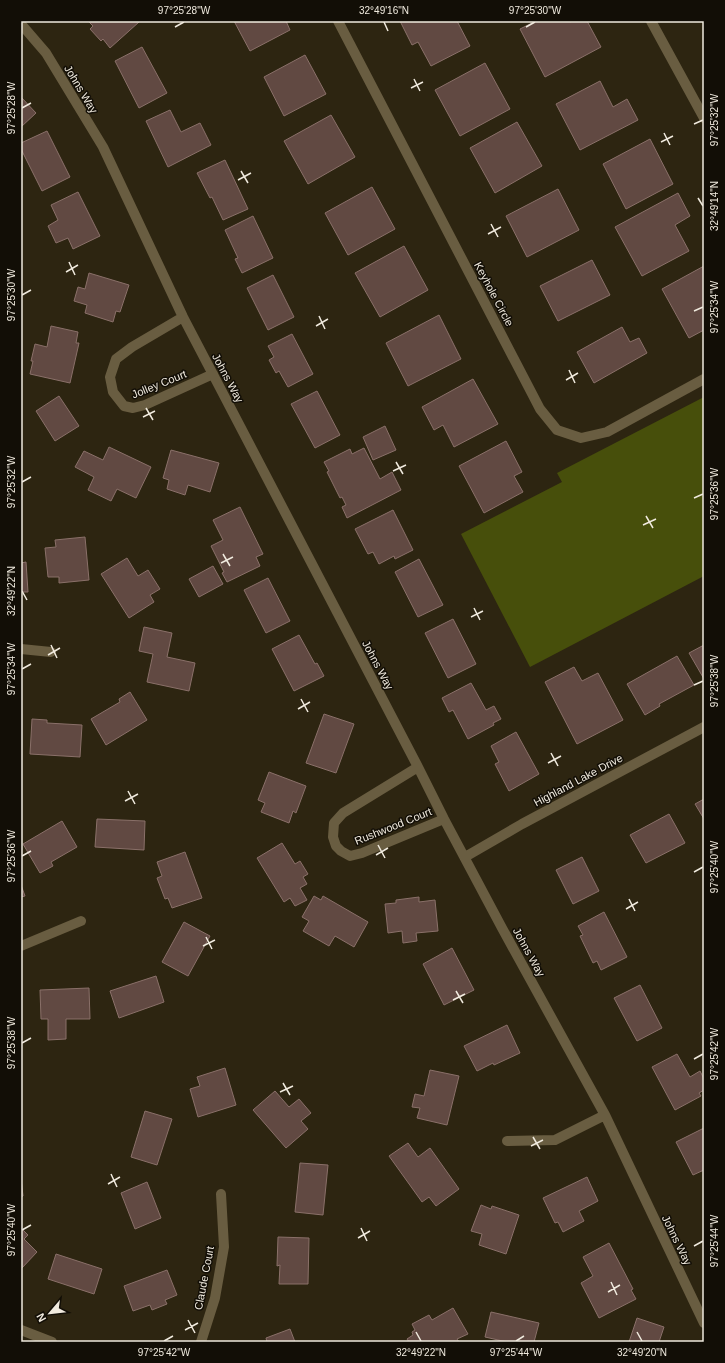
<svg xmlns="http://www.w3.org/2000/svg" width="725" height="1363" font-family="Helvetica,sans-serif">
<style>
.green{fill:#474f0b}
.building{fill:#614942;stroke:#8a7069}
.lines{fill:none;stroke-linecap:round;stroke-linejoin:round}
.street{stroke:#695d41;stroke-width:10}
.ticks{fill:none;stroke:#f0eade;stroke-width:1.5}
.labels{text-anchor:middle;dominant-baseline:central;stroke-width:3;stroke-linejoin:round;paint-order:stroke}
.street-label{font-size:11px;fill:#f0eade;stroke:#120e06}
.neatline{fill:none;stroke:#f0eade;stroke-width:1.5}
.ticks-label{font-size:10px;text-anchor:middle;fill:#f0eade}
</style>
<rect width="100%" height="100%" fill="#2d2511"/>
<path class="green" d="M704,397V576L530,667L461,534L562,482L557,473Z"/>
<path class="building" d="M88,21H138L139,22L110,48L103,39L101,41L90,29L93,26Z
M234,21H286L290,30L250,51Z
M400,21H457L470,46L431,66L418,42L412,45Z
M536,21H570V22L573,21H587L601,47L545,77L520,29Z
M142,47L167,93L139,108L115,61Z
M305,55L326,94L284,116L264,77Z
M485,63L510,109L460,136L435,90Z
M600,81L613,107L627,99L638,120L580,150L556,104Z
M21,97L36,113L21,127Z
M170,110L181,132L200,123L211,145L168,167L146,121Z
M331,115L355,157L308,184L284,141Z
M517,122L542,166L495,193L470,148Z
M47,131L70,177L42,191L21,149V143Z
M650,139L673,184L626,209L603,164Z
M225,160L248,209L223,220L212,197L210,198L197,173Z
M372,187L395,229L348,255L325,213Z
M558,189L579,230L527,257L506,216Z
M78,192L100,236L73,249L68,238L56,243L48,226L58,220L51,205Z
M678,193L690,216L675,225L689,251L642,276L615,227Z
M253,216L273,258L242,273L235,259L238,258L225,230Z
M404,246L428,290L380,317L355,273Z
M592,260L610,295L558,321L540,286Z
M704,266V330L689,338L662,289Z
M89,273L129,285L120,312L116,311L113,322L85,313L87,305L74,301L78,287L85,289Z
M273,275L294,317L268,330L247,288Z
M439,315L461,359L408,386L386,343Z
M51,326L78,332L76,343H79L70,383L30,374L33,361H31L35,344L47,347Z
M622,327L630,342L639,338L647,353L594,383L577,352Z
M292,334L313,374L288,387L279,371L276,373L269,360L274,357L268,346Z
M473,379L498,424L454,447L443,425L434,430L422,407Z
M317,391L340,435L315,448L291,404Z
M59,396L79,426L55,441L36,411Z
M385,426L396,450L373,460L363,437Z
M506,441L522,472L514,476L523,492L484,513L459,466Z
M109,447L151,467L136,498L117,489L111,501L88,490L94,477L75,467L84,451L103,460Z
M364,448L380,479L392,472L401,490L347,518L342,507L346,505L342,497L340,498L327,472L329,471L324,462L350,449L352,454Z
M171,450L219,463L210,492L188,485L185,495L167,489L169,480L163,478Z
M240,507L263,554L256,557L260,566L227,582L222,573L224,572L211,546L223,540L213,520Z
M393,510L413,550L395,559L394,556L379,564L373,552L368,554L355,529Z
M85,537L89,580L59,583V577H48L45,548L56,547L55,540Z
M127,558L138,576L148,570L160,589L150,595L154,602L129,618L101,574Z
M419,559L443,605L418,617L395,572Z
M26,562L28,592H21V563Z
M213,566L223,584L199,597L189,579Z
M268,578L290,621L266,633L244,590Z
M453,619L476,664L448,678L425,633Z
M144,627L172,633L167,657L195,663L189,691L147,682L153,654L139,651Z
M299,635L315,664L317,663L324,676L294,691L272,649Z
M704,645V679L689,653Z
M677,656L694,685L659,704L660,706L645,715L627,684Z
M574,667L582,681L598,673L623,720L577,744L545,682Z
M471,683L486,710L494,706L501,719L493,723L494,725L468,739L453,710L449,712L442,698Z
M130,692L147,720L106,745L91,719L120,702L119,699Z
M324,714L354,724L336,773L306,763Z
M32,719L47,720V723L82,725L80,757L30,754Z
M516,732L539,774L509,791L495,764L499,762L491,746Z
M269,772L306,786L296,813L293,811L289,823L261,812L265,803L258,800Z
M704,799V819L695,804Z
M669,814L685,843L646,863L630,835Z
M97,819L145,821L144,850L95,847Z
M62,821L77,847L51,862L53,866L40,873L23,844Z
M282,843L295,864L300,861L308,874L303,877L307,884L300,888L307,900L295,906L290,898L284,902L257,858Z
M185,852L202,898L172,908L168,898L165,899L157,878L162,876L157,862Z
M582,857L599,891L573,904L556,870Z
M21,885L25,896L21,897Z
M314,896L321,900L323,896L368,922L354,947L335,936L329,946L303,931L309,921L302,917Z
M419,897V902L435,900L438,931L416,933L417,941L403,943L402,931L388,933L385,904L396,903V900Z
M604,912L627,957L601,970L597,961L593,963L580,936L583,935L578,926Z
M184,922L210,936L188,976L162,962Z
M452,948L474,990L444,1005L423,964Z
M156,976L164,1002L119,1018L110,991Z
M640,985L662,1028L637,1041L614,998Z
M89,988L90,1019H66V1039L48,1040V1019H41L40,990Z
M507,1025L520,1053L494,1065L493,1063L477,1071L464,1046Z
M677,1054L690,1077L700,1071L704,1079V1090L699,1093L701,1096L675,1110L652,1067Z
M225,1068L236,1105L198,1117L190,1089L200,1086L197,1077Z
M430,1070L459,1076L447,1125L417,1118L420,1108L412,1107L415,1094L424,1096Z
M275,1091L289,1107L299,1099L311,1113L301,1121L308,1129L286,1148L253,1110Z
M145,1111L172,1119L157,1165L131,1157Z
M704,1128V1170L693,1175L676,1142Z
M408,1143L418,1157L430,1148L459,1189L436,1206L429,1197L422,1202L389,1156Z
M300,1163L328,1165L323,1215L295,1212Z
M587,1177L598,1201L579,1211L584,1221L563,1232L558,1222L555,1223L543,1198Z
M21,1179L23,1196L21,1197Z
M147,1182L161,1218L135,1229L121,1193Z
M481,1205L491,1209L492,1206L519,1215L506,1254L479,1245L482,1234L471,1231Z
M21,1228L28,1235L24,1239L37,1252L21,1269Z
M278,1237L309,1238L308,1284H279L280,1265L277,1266Z
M609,1243L633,1289L631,1290L636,1299L599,1318L581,1283L593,1276L583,1257Z
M56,1254L102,1269L94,1294L48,1279Z
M167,1270L177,1295L165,1300L167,1304L152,1310L150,1305L133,1311L124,1286Z
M453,1308L468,1334L457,1339L459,1342H409L407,1339L413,1335L412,1332L415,1330L412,1324L429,1315L432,1320Z
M491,1312L539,1323L534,1342H507L485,1337Z
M637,1318L664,1327L659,1342H629Z
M290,1329L295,1342H267L266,1338Z"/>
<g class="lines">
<path class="street" d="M338,21L540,409L557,430L581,438L607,432L704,379
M651,21L704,118
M21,24L46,53L103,147L183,317L418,767L444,819L502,928L605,1115L704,1323
M183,317L132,347L116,359L110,377L113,392L124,406L133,408L145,405L213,374
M21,649L51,652
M418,767L343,813L334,823L333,837L336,846L341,851L350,856L362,853L444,819
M465,857L522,824L704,727
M21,946L81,921
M507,1141L555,1140L605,1115
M21,1330L52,1342
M201,1342L215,1298L224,1247L221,1194"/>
</g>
<path class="ticks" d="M384,22L388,31M175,27L184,22M526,27L535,22M414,79L420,91M411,88L423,82M22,108L31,103M694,124L703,120M664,133L670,145M661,142L673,136M241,171L248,183M238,180L251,173M698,198L703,206M491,224L498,237M488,234L501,227M69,262L75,275M66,272L78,265M22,295L31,290M694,311L703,307M319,316L325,329M316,326L328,319M569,370L575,383M566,380L578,373M146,408L153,420M143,417L155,411M396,462L403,474M393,471L406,465M22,482L31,477M694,498L703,494M646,516L653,528M643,525L656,519M223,554L230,566M221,563L233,557M22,591L27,600M474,608L480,620M471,617L483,611M51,645L57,658M48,655L60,648M22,669L31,664M694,685L703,681M301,699L308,712M298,709L310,702M551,753L558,766M548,763L561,756M128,791L135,804M125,801L138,794M378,845L385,858M376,855L388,848M22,856L31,851M694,872L703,867M629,899L635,911M626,909L638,902M206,937L212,949M203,946L215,940M456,991L463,1003M453,1000L465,994M22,1043L31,1038M694,1059L703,1054M283,1083L290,1095M280,1092L293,1086M533,1137L540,1149M531,1146L543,1140M111,1174L117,1187M108,1184L120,1177M361,1228L367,1241M22,1230L31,1225M358,1238L370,1231M694,1246L703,1241M611,1282L617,1295M608,1292L620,1285M188,1320L195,1333M185,1330L198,1323M416,1332L421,1341M637,1332L642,1341M164,1341L173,1336M516,1341L524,1336"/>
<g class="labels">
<g class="street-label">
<text transform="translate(81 89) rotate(59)">Johns Way</text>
<text transform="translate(494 294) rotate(62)">Keyhole Circle</text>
<text transform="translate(228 378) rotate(62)">Johns Way</text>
<text transform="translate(159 384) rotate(-22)">Jolley Court</text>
<text transform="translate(378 665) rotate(62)">Johns Way</text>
<text transform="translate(578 780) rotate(-28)">Highland Lake Drive</text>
<text transform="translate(393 826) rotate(-22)">Rushwood Court</text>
<text transform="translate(529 952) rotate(61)">Johns Way</text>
<text transform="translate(677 1240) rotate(64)">Johns Way</text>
<text transform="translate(204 1278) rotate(-79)">Claude Court</text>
</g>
</g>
<rect width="725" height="1363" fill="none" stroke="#120e06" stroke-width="44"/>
<g transform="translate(50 1313) rotate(242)" stroke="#120e06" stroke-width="3" paint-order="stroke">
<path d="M0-3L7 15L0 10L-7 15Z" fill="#f0eade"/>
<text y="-6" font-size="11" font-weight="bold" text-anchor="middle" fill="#f0eade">N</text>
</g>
<rect x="22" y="22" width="681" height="1319" class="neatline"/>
<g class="ticks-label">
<text x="184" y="14">97°25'28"W</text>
<text x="384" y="14">32°49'16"N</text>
<text x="535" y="14">97°25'30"W</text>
<text transform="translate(11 108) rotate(-90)" y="4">97°25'28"W</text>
<text transform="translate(714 120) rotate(-90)" y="4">97°25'32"W</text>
<text transform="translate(714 206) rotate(-90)" y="4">32°49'14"N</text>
<text transform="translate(11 295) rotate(-90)" y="4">97°25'30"W</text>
<text transform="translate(714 307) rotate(-90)" y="4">97°25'34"W</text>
<text transform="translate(11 482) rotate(-90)" y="4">97°25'32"W</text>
<text transform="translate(714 494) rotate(-90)" y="4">97°25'36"W</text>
<text transform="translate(11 591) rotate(-90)" y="4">32°49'22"N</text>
<text transform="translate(11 669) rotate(-90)" y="4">97°25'34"W</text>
<text transform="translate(714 681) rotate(-90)" y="4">97°25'38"W</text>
<text transform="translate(11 856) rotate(-90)" y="4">97°25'36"W</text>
<text transform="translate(714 867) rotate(-90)" y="4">97°25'40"W</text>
<text transform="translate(11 1043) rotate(-90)" y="4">97°25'38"W</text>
<text transform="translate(714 1054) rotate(-90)" y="4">97°25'42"W</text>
<text transform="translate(11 1230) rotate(-90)" y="4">97°25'40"W</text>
<text transform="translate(714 1241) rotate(-90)" y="4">97°25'44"W</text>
<text x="164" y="1356">97°25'42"W</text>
<text x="421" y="1356">32°49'22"N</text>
<text x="516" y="1356">97°25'44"W</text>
<text x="642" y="1356">32°49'20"N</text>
</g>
</svg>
